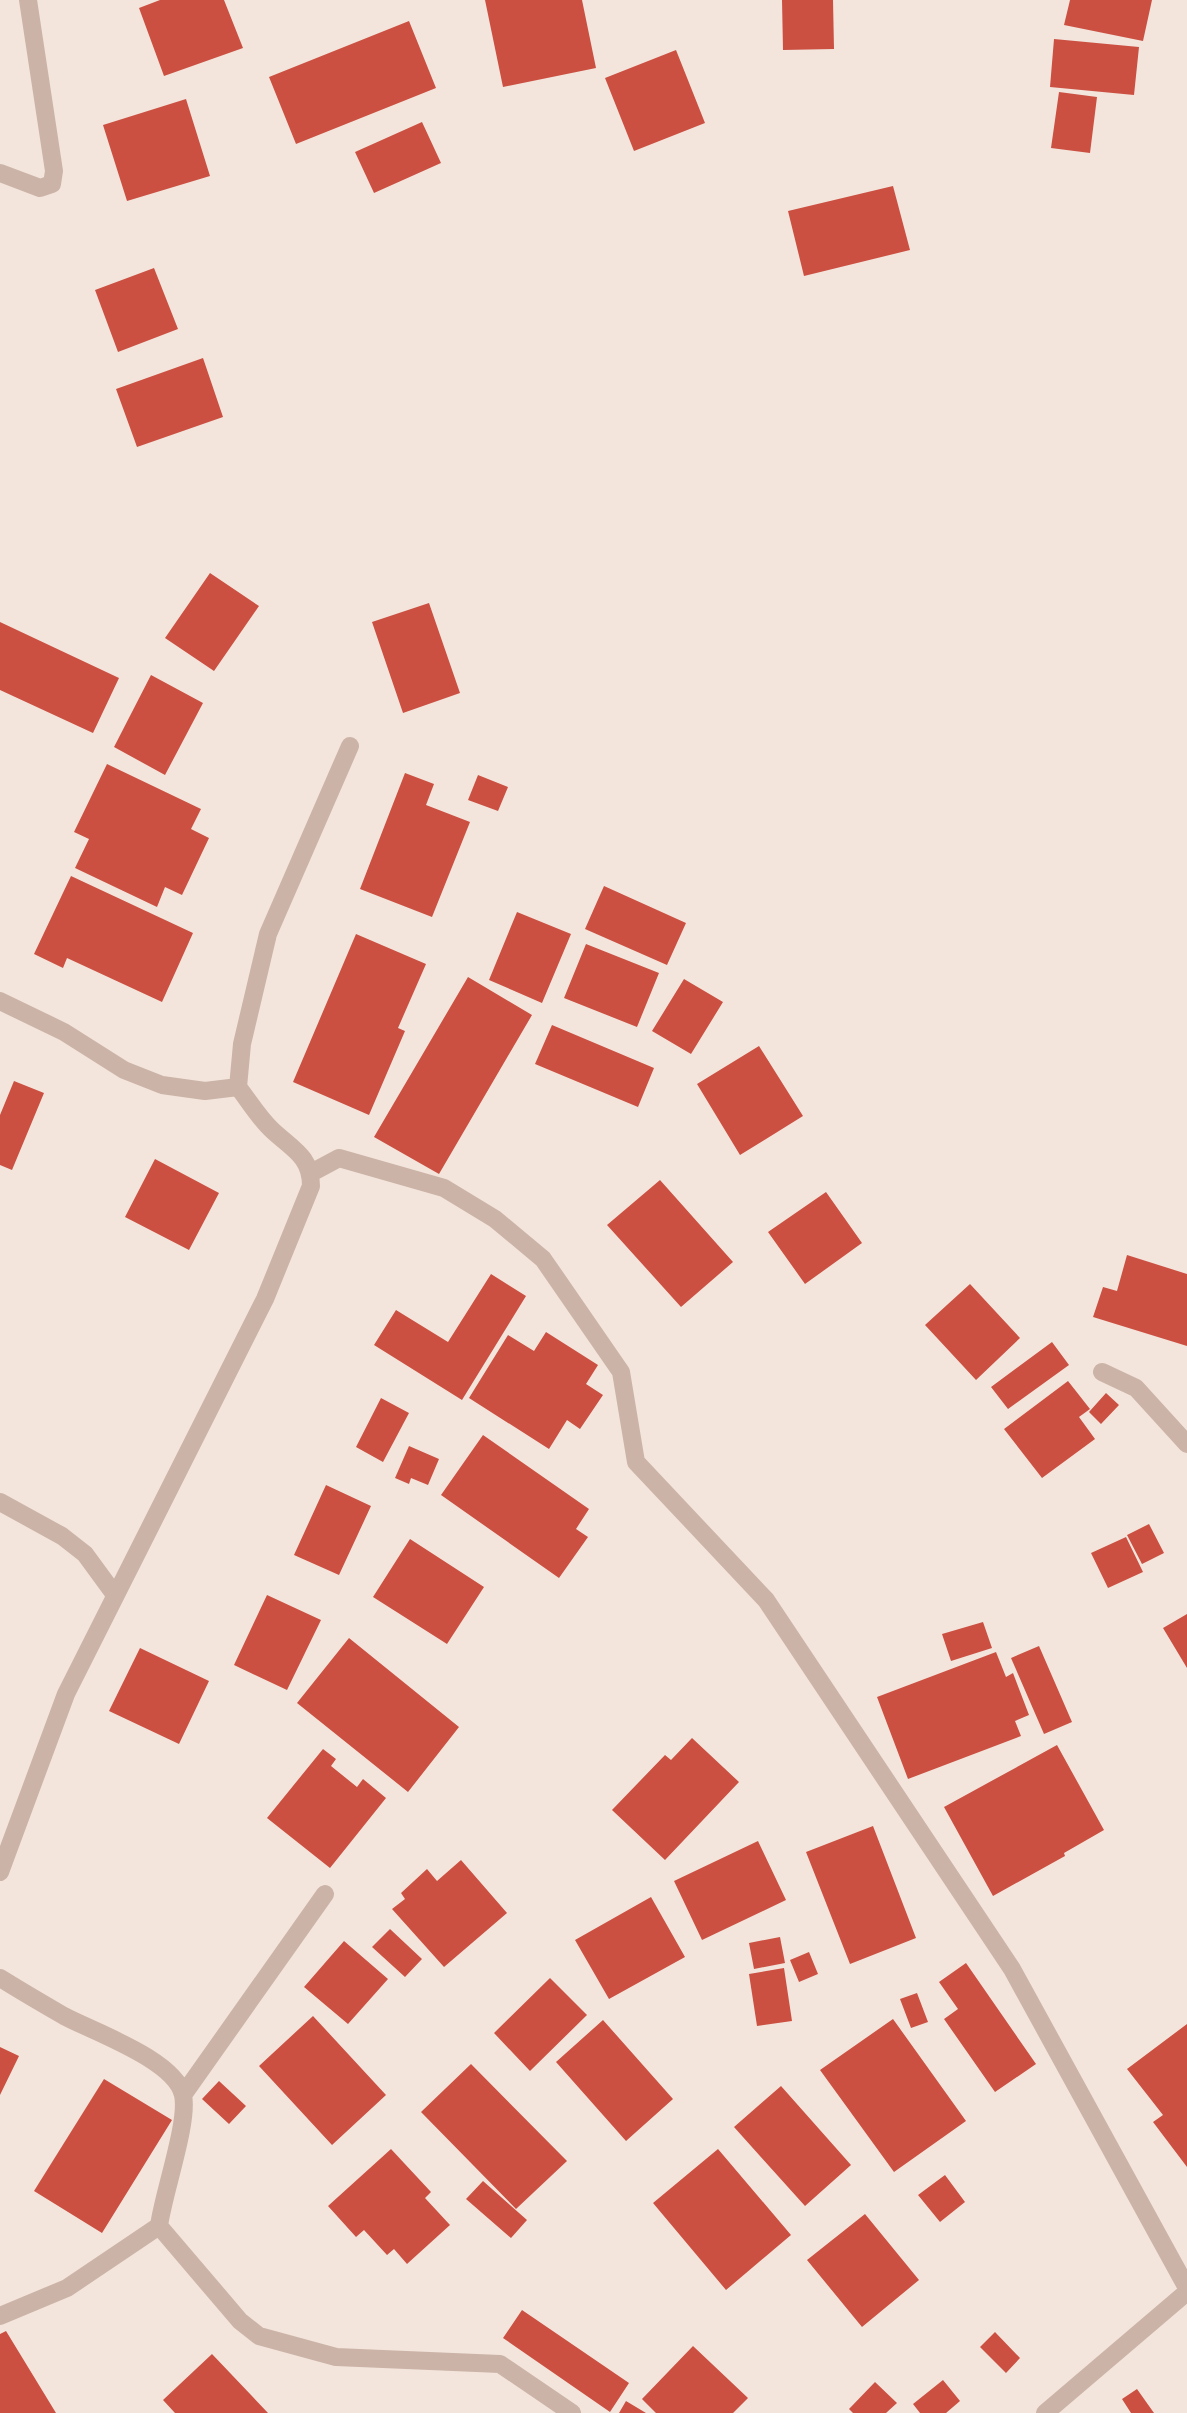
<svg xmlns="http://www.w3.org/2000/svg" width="1187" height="2413" font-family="'Noto Sans',sans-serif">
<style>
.building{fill:#cb5042}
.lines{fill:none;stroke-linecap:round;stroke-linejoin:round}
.minor{stroke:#ccb3a7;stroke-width:18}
</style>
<rect width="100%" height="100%" fill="#f3e5dc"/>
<path class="building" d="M160,0H224L243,48L164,76L139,8Z
M485,0H582L596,68L503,87Z
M782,0H833L834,49L783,50Z
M1070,0H1152L1143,41L1064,25Z
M409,21L436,88L296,144L269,77Z
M1054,39L1139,47L1134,95L1050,87Z
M676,50L705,123L634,151L605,78Z
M1059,92L1097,97L1090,153L1051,148Z
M186,99L210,176L127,201L103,125Z
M422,122L441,163L374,193L355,152Z
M893,186L910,250L804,276L788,211Z
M154,268L178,329L118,352L95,290Z
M203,358L223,417L137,447L116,389Z
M210,573L259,606L214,671L165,638Z
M429,603L460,693L403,713L372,622Z
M0,622L119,678L93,733L0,690Z
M151,675L203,703L165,775L114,747Z
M107,764L201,809L191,829L209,838L182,895L165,887L157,907L75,868L89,839L74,832Z
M405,773L434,784L426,805L470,822L432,917L360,889Z
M478,775L508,787L498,811L468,800Z
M71,876L193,933L162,1002L67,958L63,968L34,954Z
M604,886L686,923L667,965L585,929Z
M517,912L571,934L542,1003L489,980Z
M356,934L426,964L398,1028L405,1031L369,1115L293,1082Z
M586,944L659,973L637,1027L564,998Z
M468,977L532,1015L439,1174L374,1137Z
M684,979L723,1002L691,1054L652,1031Z
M552,1025L654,1068L638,1107L535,1064Z
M759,1046L803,1116L740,1155L697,1084Z
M14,1081L44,1093L12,1170L0,1165V1115Z
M155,1159L219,1193L189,1250L125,1217Z
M660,1180L733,1262L681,1307L607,1225Z
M826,1192L862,1243L805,1284L768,1232Z
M1127,1255L1187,1274V1346L1093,1317L1103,1287L1117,1291Z
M491,1274L526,1296L462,1400L374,1345L396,1310L448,1342Z
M970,1284L1020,1338L976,1380L925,1325Z
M546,1332L598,1365L586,1384L603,1395L580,1429L567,1420L549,1449L469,1398L508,1335L534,1351Z
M1052,1342L1069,1365L1008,1409L991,1387Z
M1068,1381L1090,1409L1079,1417L1095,1439L1042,1478L1004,1429Z
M1106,1393L1119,1405L1101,1424L1089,1412Z
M381,1398L409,1413L383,1462L356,1447Z
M483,1435L589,1509L576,1529L588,1537L559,1578L441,1495Z
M409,1446L439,1459L428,1485L411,1478L409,1484L395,1478Z
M326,1485L371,1506L339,1575L294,1555Z
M1149,1524L1164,1553L1142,1564L1127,1535Z
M1126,1537L1143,1572L1108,1588L1091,1553Z
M410,1539L484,1587L447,1644L373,1597Z
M267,1595L321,1620L287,1690L234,1665Z
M1187,1614V1668L1163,1628Z
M983,1622L992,1648L951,1661L942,1634Z
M349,1638L459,1727L408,1792L297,1703Z
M1039,1646L1072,1722L1044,1734L1011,1658Z
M140,1648L209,1681L179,1744L109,1711Z
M996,1652L1006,1677L1013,1673L1029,1715L1015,1721L1021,1736L908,1779L877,1697Z
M692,1738L739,1782L665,1860L612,1810L665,1755L671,1760Z
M1057,1745L1104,1830L1064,1853L1065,1856L993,1896L944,1807Z
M323,1749L336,1759L331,1766L357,1787L363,1779L386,1798L330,1868L267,1818Z
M873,1826L916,1938L850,1964L806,1852Z
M758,1841L786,1900L702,1940L674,1881Z
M461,1860L507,1913L444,1967L392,1909L405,1899L401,1893L427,1869L437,1881Z
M651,1897L685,1957L609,1999L575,1940Z
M390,1929L422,1959L405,1977L372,1947Z
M780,1937L785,1963L754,1969L749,1943Z
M344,1941L388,1979L348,2024L304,1987Z
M809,1952L818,1974L799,1982L790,1960Z
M966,1963L1036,2064L995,2092L944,2019L958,2009L939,1982Z
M784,1968L792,2021L757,2026L749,1974Z
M550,1978L587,2015L530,2071L494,2033Z
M917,1993L928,2022L911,2028L900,1999Z
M313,2016L386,2095L332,2145L259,2066Z
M893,2019L966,2121L894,2172L820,2070Z
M603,2020L673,2099L626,2141L556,2062Z
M1187,2024V2167L1153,2122L1163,2115L1127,2069Z
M0,2047L19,2056L0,2095Z
M471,2064L567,2161L516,2209L421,2112Z
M104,2079L172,2120L102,2233L34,2191Z
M219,2081L246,2106L229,2124L202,2099Z
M781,2086L851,2165L805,2206L734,2127Z
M391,2149L431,2192L425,2198L450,2225L407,2264L394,2249L387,2255L364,2230L356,2237L328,2206Z
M718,2149L791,2235L726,2290L653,2203Z
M945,2175L965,2202L940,2222L918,2195Z
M483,2181L527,2220L511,2238L466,2199Z
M865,2214L919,2280L862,2327L807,2260Z
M522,2310L629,2383L610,2412L503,2338Z
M6,2331L56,2413H0V2334Z
M995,2332L1020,2358L1006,2373L980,2347Z
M693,2346L748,2398L733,2413H656L642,2399Z
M212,2354L268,2413H175L163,2400Z
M943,2380L960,2401L946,2413H920L913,2404Z
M875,2382L897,2403L886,2413H853L849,2409Z
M1137,2389L1154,2413H1131L1122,2399Z
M626,2401L646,2413H619Z"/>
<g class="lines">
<path class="minor" d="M0,173L40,188L52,184L54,171L28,0
M0,1001L64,1032L124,1070L162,1085L205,1091L238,1087
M311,1173L339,1158L444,1188L495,1219L543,1259L621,1372L636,1462L766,1600L1012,1969L1187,2288
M1102,1372L1136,1388L1187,1444
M0,1502L62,1536L85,1554L115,1595
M0,1872L66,1694L265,1299L311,1186C311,1156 292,1149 272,1130C259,1118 249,1101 238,1087L242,1044L268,934L350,746
M0,1978C21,1991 43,2004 64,2016C94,2032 175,2060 183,2095C189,2122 163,2194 159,2226L240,2321L259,2336L336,2357L500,2364L572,2413
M183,2095L325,1894
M0,2316L67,2288L159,2226
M1045,2413L1187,2292"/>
</g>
</svg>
